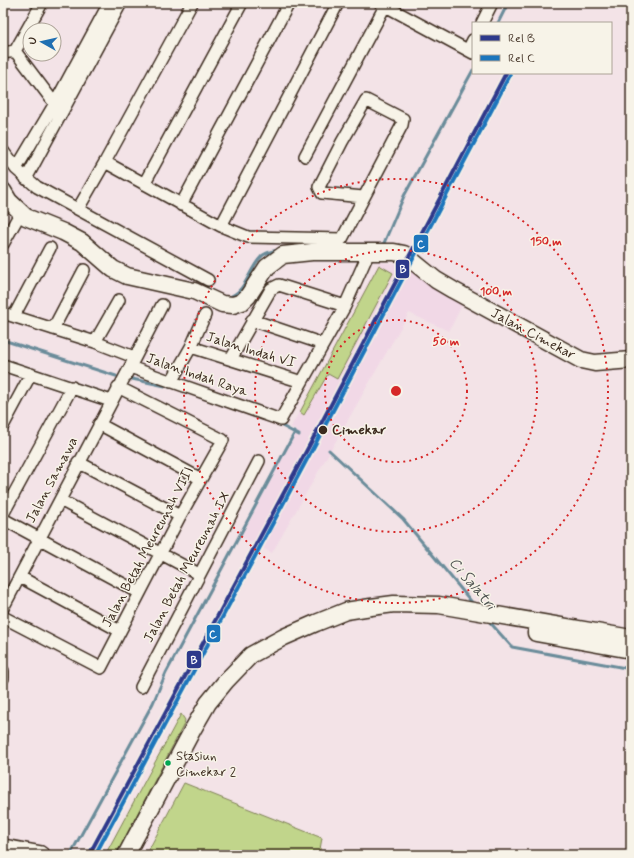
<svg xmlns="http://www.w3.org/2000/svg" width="634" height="858" font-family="Mynerve,sans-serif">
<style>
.built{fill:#f1d8e6}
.green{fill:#c1d58b;stroke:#7e8054}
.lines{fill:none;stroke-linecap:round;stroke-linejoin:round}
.stream{stroke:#6b8c9a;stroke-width:3}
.street-casing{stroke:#3b2a1e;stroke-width:14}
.secondary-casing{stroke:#3b2a1e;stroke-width:19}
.street{stroke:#f7f3e8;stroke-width:11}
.secondary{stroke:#f7f3e8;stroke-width:16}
.rail-1-casing{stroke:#f7f3e8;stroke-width:7}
.rail-2-casing{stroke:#f7f3e8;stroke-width:7}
.rail-1{stroke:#2d398b;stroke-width:4}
.rail-2{stroke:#1c75bc;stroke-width:4}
.ring{fill:none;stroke:#d62828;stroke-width:2;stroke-dasharray:2 4}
.stop-dot{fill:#3b2a1e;stroke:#f7f3e8;stroke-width:1.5}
.bus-dot{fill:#00a651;stroke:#f7f3e8;stroke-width:1.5}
.labels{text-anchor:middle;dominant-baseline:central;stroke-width:3;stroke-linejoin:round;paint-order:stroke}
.bus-label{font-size:13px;fill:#3b2a1e;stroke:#f7f3e8;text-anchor:start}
.street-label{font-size:14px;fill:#3b2a1e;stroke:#f7f3e8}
.stop-label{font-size:14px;font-weight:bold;fill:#3b2a1e;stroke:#f7f3e8;text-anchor:start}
.water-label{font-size:15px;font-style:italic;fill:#4f5352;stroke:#f7f3e8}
.centre{fill:#d62828;stroke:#f7f3e8;stroke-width:2}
.ring-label{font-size:12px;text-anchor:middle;font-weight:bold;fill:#d62828;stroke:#f7f3e8;stroke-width:3;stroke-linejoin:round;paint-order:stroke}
.line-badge{stroke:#f7f3e8;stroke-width:1.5}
.badge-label{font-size:11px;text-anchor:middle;font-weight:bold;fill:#fff}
</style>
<rect width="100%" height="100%" fill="#f3e3e7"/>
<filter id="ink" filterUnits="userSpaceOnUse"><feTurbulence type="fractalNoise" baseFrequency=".025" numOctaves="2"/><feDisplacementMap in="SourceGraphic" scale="8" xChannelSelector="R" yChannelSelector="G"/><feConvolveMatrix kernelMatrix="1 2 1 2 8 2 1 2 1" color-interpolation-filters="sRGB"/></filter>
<g filter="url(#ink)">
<path class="built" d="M379,262L399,264L463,303L449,331L409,313L272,553L241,537L297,431L291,427Z"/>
<path class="green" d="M379,265L393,273L337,379L328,374L304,415L300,412Z
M181,714L185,720L184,724L116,855H105Z
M184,783L322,838L319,855H146Z"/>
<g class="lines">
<path class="stream" d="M498,23L508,3
M3,176L10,188
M379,246L384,243L404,196L473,70
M227,298C247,292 248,270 261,257C264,253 273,251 278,250
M3,340L116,376
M132,379L170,387
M278,424L299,435
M329,450L403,519L475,606
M487,619L512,647L631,669
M70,855L153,703L166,673L295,432"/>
<g class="street-casing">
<path id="street" d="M192,3L105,162L221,226L338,3
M380,3L473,53
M482,23L492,3
M468,50L473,40
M15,51L58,108
M3,53L15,51L42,3
M3,151L16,169L37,187L208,280
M305,156L385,6
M16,169L54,105L109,3
M26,179L121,3
M144,184L242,3
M181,205L289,3
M78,209L105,162
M221,226L248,237L342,239L402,125L403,119L366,100L342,142L319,187L322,193L363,197
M3,244L17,219
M162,305L130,367L281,420
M3,313L95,342L134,357
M14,316L50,248
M252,320L323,344
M53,329L84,270
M95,342L119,300
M191,347L302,382
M231,359L271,289L279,285L345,306
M3,365L111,401
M171,382L191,347L205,315
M281,419L345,306L369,252
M99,424L201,479
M3,426L31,374
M78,462L180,516
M60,500L199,574
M3,514L72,387
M3,519L140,593
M20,577L120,631
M3,608L130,367
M3,617L101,668L180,516L223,440L118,387
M3,671V678
M141,687L259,461
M3,845L41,852L45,855"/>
</g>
<g class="secondary-casing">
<path id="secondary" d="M3,191L9,201L26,217L63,232L82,242L113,269L127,276L194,291L222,304L233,305L242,302L248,296L267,267L283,255L312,252H394L404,254L436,280L453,290L581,360L595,363L631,360
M536,633L631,650
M126,855L193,729L208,703L226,681L251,655L284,637L316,623L346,611L371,607L394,604L439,605L631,638"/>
</g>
<use href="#street" class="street"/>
<use href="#secondary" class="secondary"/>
<g class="rail-1-casing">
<path id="rail-1" d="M89,855L316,433L506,73"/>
</g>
<g class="rail-2-casing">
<path id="rail-2" d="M95,855L320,435L510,75"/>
</g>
<use href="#rail-1" class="rail-1"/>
<use href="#rail-2" class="rail-2"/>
</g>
</g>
<g class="ring">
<circle cx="396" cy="391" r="71"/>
<circle cx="396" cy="391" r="141"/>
<circle cx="396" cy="391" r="212"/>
</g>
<circle class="stop-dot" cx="323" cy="430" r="5"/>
<circle class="bus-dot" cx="168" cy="763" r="3.5"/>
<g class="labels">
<g class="bus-label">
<text x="176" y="756">Stasiun<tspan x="176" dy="16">Cimekar 2</tspan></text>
</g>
<g class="street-label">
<text transform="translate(533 334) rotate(28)">Jalan Cimekar</text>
<text transform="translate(251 350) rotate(17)">Jalan Indah VI</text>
<text transform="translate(197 375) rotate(19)">Jalan Indah Raya</text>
<text transform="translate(52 480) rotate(-62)">Jalan Samawa</text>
<text transform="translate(148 547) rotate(-62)">Jalan Betah Meureunah VIII</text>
<text transform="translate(187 567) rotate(-62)">Jalan Betah Meureunah IX</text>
</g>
<g class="stop-label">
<text x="332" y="430">Cimekar</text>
</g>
<g class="water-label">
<text transform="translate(472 584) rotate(50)">Ci Salatri</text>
</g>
</g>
<circle cx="396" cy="391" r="6" class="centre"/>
<g class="ring-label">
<text x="546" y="245">150 m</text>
<text x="496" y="295">100 m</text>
<text x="446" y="345">50 m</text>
</g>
<g class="line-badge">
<rect x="413" y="234" width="16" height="19" rx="4" fill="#1c75bc"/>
<rect x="395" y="259" width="15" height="20" rx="4" fill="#2d398b"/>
<rect x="206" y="624" width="15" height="19" rx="4" fill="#1c75bc"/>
<rect x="186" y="650" width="16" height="19" rx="4" fill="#2d398b"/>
</g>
<g class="badge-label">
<text x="421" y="248">C</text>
<text x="403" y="273">B</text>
<text x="213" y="638">C</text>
<text x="194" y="664">B</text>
</g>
<rect width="634" height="858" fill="none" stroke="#f7f3e8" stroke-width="16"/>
<rect x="8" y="8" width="618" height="842" fill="none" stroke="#3b2a1e" stroke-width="1.5" filter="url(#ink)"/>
<rect x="472" y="22" width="140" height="52" fill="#f7f3e8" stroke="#aca397"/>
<rect x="480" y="35" width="20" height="6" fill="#2d398b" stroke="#aca397"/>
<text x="508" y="42" font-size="12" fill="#3b2a1e">Rel B</text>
<rect x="480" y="55" width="20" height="6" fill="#1c75bc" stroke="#aca397"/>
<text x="508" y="62" font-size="12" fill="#3b2a1e">Rel C</text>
<g transform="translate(42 42) rotate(278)"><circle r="19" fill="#f7f3e8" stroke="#aca397"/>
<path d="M0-3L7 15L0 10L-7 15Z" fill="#1f6fb2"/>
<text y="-6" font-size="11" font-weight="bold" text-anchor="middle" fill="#3b2a1e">U</text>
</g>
</svg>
